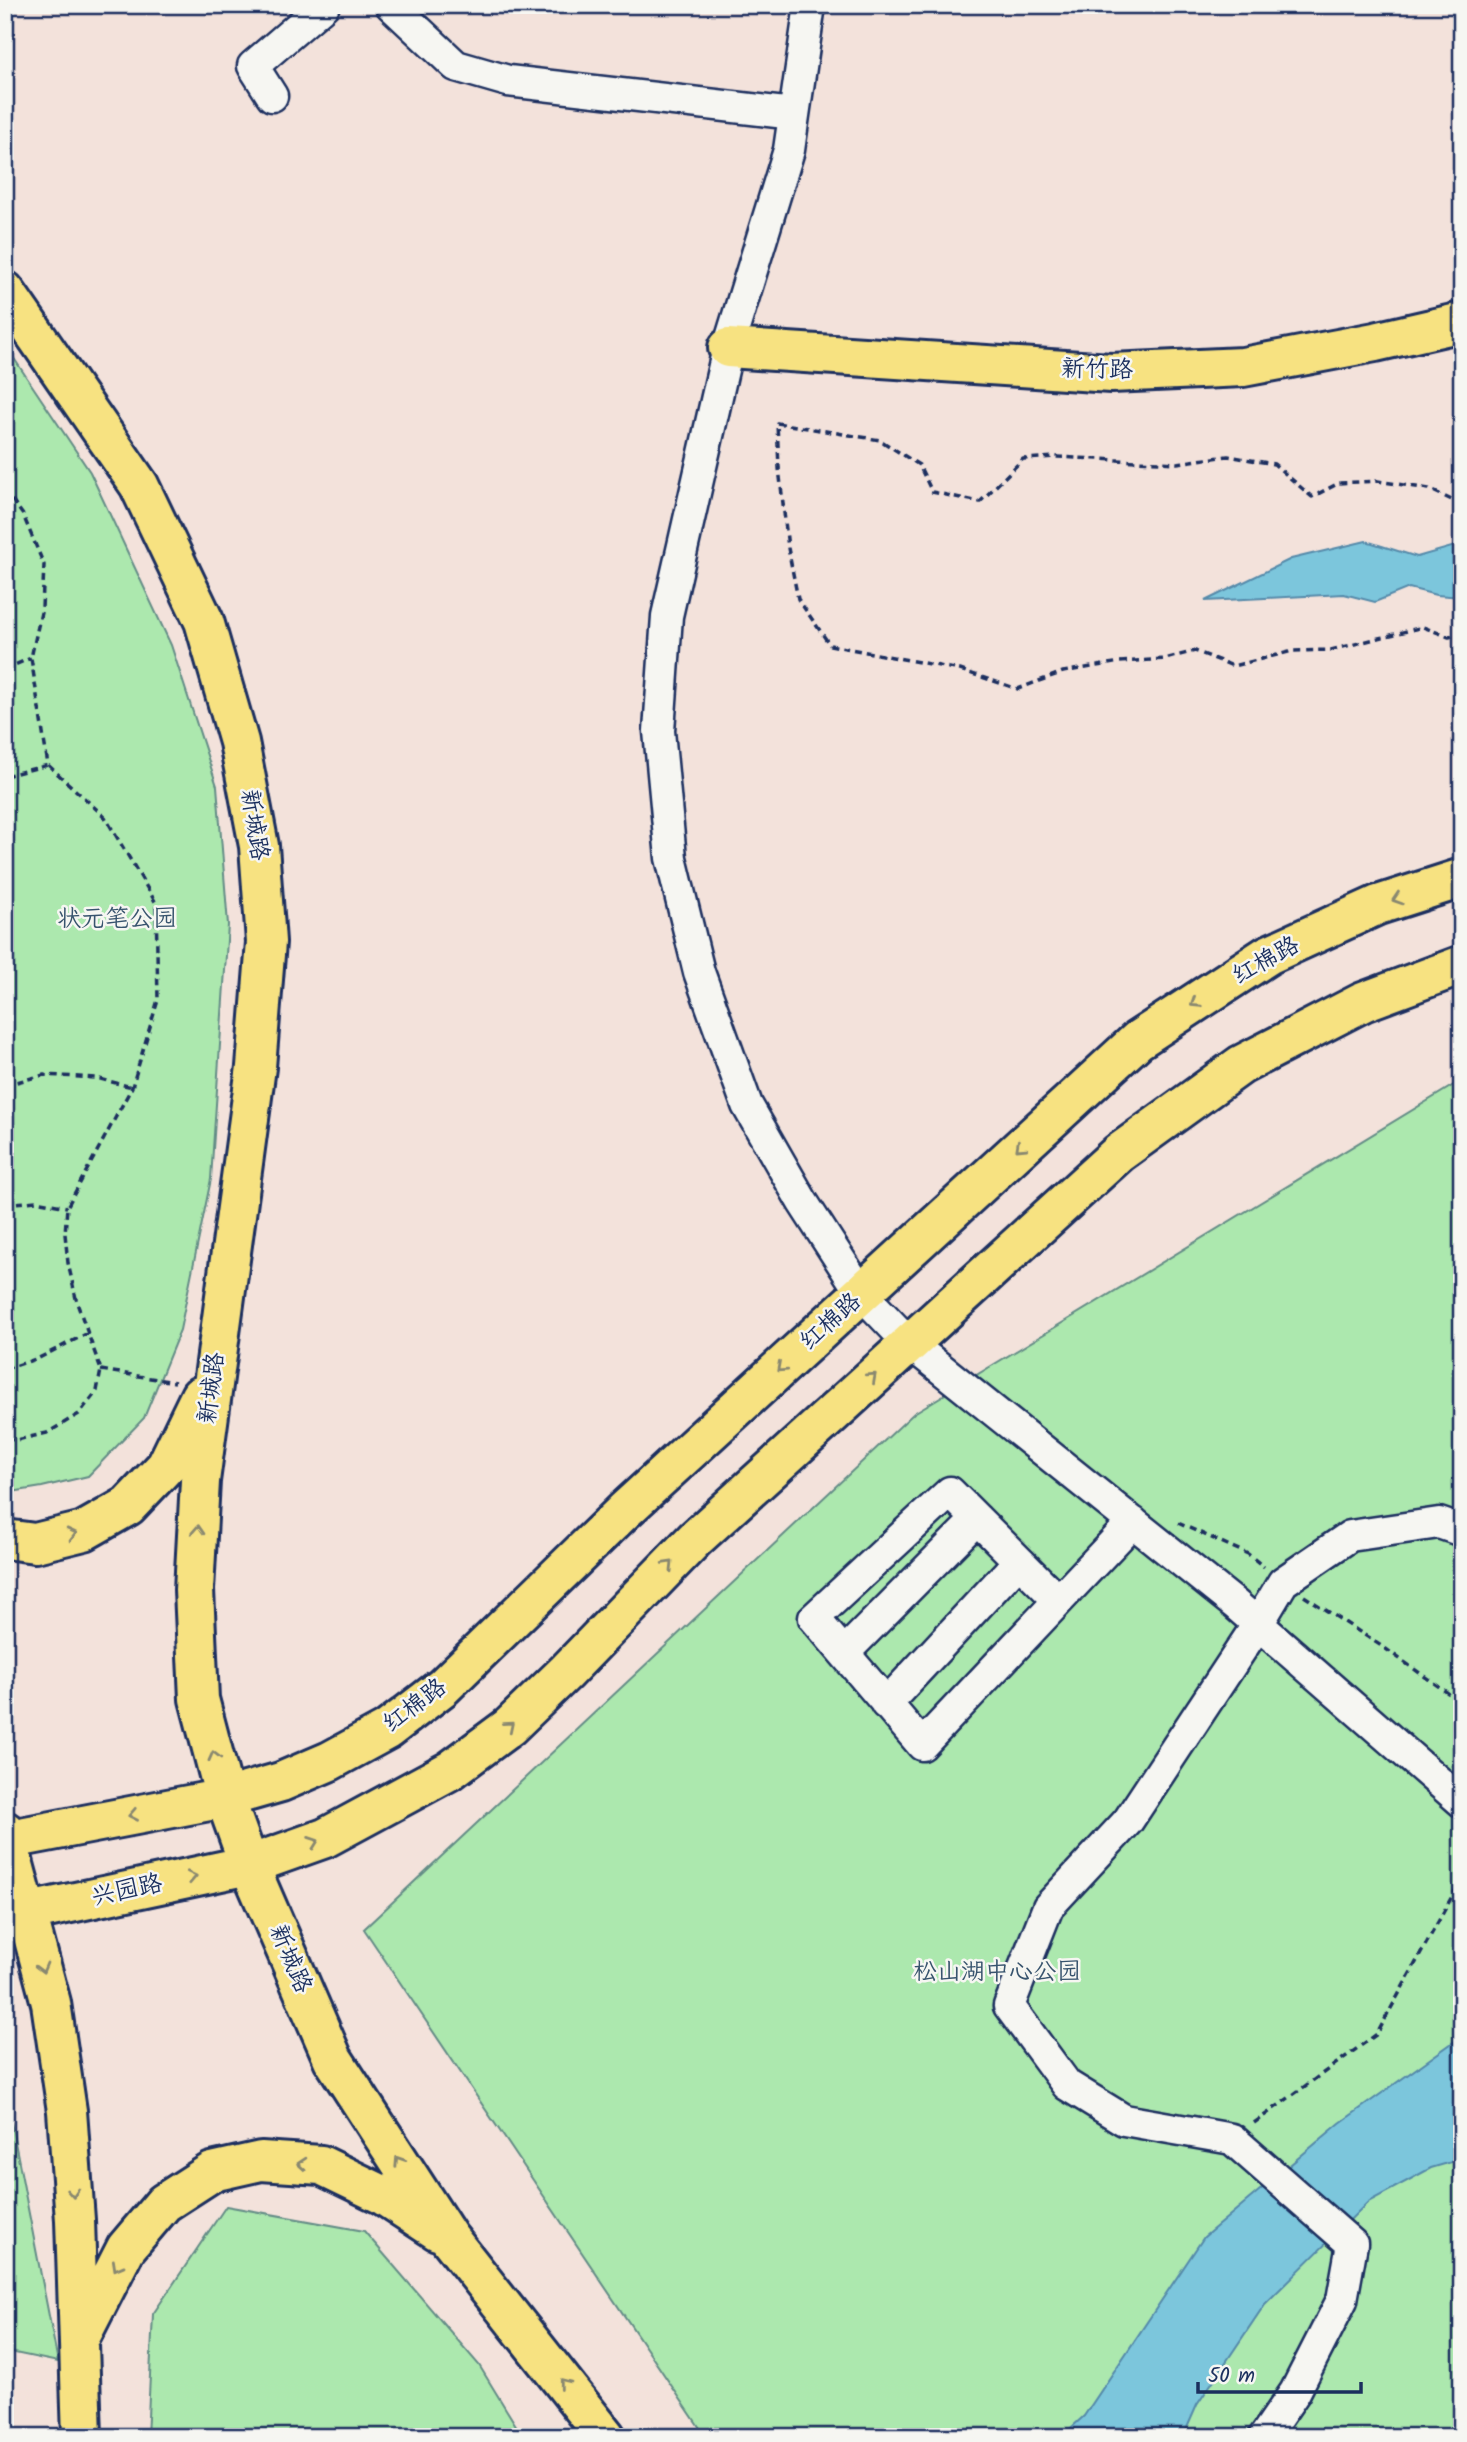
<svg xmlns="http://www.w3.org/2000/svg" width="1467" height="2442" font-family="Kalam,'LXGW WenKai TC',sans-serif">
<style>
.green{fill:#ace8ae;stroke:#648c86;stroke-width:2}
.water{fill:#7cc6dc;stroke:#558aaa;stroke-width:2}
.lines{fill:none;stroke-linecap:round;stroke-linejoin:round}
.minor-casing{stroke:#1b2f5e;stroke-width:35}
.major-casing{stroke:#1b2f5e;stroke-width:44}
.path{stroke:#1b2f5e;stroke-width:3.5;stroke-dasharray:7 5;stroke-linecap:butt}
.minor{stroke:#f6f6f2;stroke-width:30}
.major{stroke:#f7e281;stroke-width:38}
.oneway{stroke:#898870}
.labels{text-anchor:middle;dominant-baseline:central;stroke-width:5;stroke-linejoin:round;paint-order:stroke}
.street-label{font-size:24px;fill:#1b2f5e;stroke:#f6f6f2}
.park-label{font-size:24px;fill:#38546e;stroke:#f6f6f2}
</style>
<rect width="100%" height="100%" fill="#f3e2db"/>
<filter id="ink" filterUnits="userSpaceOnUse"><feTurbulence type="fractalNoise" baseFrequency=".0143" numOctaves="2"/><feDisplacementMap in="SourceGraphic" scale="14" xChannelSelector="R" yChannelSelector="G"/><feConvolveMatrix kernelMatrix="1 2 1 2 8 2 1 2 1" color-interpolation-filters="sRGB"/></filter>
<g filter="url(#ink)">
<path class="green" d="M5,345L90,472L171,645L217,786L228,925L211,1179L180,1330L144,1418L88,1476L42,1487L5,1493Z
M1462,1080V2437H706L364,1929L914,1413Z
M5,2091L58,2362L5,2351Z
M226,2206L364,2231L479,2365L523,2437H147L153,2314Z"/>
<path class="water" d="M1366,541L1417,557L1462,544V597L1436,595L1409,588L1375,602L1344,594L1205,601L1291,559Z
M1462,2036V2159L1431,2168L1368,2202L1265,2304L1197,2405L1183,2437H1061L1084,2416L1204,2237L1340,2123Z"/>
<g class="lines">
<g class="minor-casing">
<path id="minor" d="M391,5L456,66L508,81L794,114
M810,5L789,150L728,348L667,616L659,731L671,858L699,972L747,1105L802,1201L862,1294L909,1343L1235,1604L1462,1802
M272,96L253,66L324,5
M1058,1600L950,1492L814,1618L922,1745L1133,1522
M844,1653L977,1519
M886,1704L1019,1561
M1264,2437L1295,2392L1342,2300L1352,2244L1232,2139L1124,2120L1067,2085L1009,2006L1048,1907L1128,1821L1258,1624L1283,1582L1350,1536L1439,1523L1462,1531"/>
</g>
<g class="major-casing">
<path id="major" d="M5,291L139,485L204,621L239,742L259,846L266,942L256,1067L200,1481L194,1590L199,1699L225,1798L249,1865L333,2059L449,2238L606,2437
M728,348L1111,373L1243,367L1375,342L1462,322
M5,1539L35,1543L84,1531L128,1506L166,1466L200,1396
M5,1831L51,2003L67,2111L75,2220L82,2437
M5,1840L225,1798L281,1782L330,1761L387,1730L443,1687L624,1511L1138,1040L1268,955L1378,905L1462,878
M5,1917L249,1865L325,1838L451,1770L509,1727L565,1673L695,1539L1119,1153L1241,1065L1363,1002L1462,965
M82,2334L126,2248L164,2203L212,2172L261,2161L321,2165L383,2195L438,2231"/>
</g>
<path class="path" d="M5,490L23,515L44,565L42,608L31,658L48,765L105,817L156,903L158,1000L132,1087L67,1207L65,1234L68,1263L77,1303L101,1370L97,1391L79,1414L47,1433L17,1440L5,1439
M1462,505L1429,489L1378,481L1339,483L1312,497L1274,464L1228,456L1177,463L1057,457L1023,459L980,502L932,492L919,465L880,440L777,423L779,468L788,548L798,599L830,645L960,670L1018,689L1063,672L1120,662L1165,659L1195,651L1233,666L1293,651L1331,650L1423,627L1449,637L1462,634
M5,669L31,658
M5,776L48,765
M5,1085L44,1075L96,1078L132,1087
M5,1204L36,1201L67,1207
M5,1369L39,1358L88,1333
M101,1370L175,1382
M1178,1523L1248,1554L1264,1567
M1304,1596L1386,1649L1462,1703
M1254,2123L1377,2034L1462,1878"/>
<use href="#minor" class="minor"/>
<use href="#major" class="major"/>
</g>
<defs><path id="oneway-chevron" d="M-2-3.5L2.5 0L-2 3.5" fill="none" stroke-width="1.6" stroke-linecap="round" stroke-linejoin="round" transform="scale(1.75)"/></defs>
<g class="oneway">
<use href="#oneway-chevron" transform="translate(1397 899) rotate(162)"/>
<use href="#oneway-chevron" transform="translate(1195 1003) rotate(147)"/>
<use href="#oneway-chevron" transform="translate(1020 1147) rotate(137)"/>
<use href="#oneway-chevron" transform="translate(781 1368) rotate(138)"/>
<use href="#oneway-chevron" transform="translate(872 1377) rotate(-42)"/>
<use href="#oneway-chevron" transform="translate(198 1530) rotate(-87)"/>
<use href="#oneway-chevron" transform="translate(72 1534) rotate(-14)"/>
<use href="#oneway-chevron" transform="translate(669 1565) rotate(-46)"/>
<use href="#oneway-chevron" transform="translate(509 1726) rotate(-40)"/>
<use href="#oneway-chevron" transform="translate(214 1756) rotate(-104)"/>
<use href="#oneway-chevron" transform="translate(133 1815) rotate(169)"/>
<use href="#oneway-chevron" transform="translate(314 1842) rotate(-20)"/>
<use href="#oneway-chevron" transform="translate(192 1877) rotate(-12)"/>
<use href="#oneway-chevron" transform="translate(42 1968) rotate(75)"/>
<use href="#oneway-chevron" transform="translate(399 2161) rotate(-123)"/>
<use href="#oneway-chevron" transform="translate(302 2164) rotate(-176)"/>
<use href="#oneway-chevron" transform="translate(73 2193) rotate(86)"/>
<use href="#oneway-chevron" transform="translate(117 2266) rotate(119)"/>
<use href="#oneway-chevron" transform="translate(564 2383) rotate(-128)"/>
</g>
</g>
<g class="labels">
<g class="street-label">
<text transform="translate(1097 370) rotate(1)">新竹路</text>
<text transform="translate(254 825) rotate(81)">新城路</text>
<text transform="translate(1266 961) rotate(-29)">红棉路</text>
<text transform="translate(831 1322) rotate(-42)">红棉路</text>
<text transform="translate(212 1388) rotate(-83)">新城路</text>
<text transform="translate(415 1706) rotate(-37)">红棉路</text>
<text transform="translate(127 1891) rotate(-12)">兴园路</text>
<text transform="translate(290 1959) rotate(67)">新城路</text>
</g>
<g class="park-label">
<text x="117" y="919">状元笔公园</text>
<text x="997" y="1972">松山湖中心公园</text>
</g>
</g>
<rect width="1467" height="2442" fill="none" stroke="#f6f6f2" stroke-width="28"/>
<rect x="14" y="14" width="1439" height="2414" fill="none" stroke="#1b2f5e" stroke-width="2.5" filter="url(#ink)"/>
<path d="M1198 2382v10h163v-10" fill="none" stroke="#1b2f5e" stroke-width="3.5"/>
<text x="1208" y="2382" font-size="21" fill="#1b2f5e" stroke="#f6f6f2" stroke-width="5" paint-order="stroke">50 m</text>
</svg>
